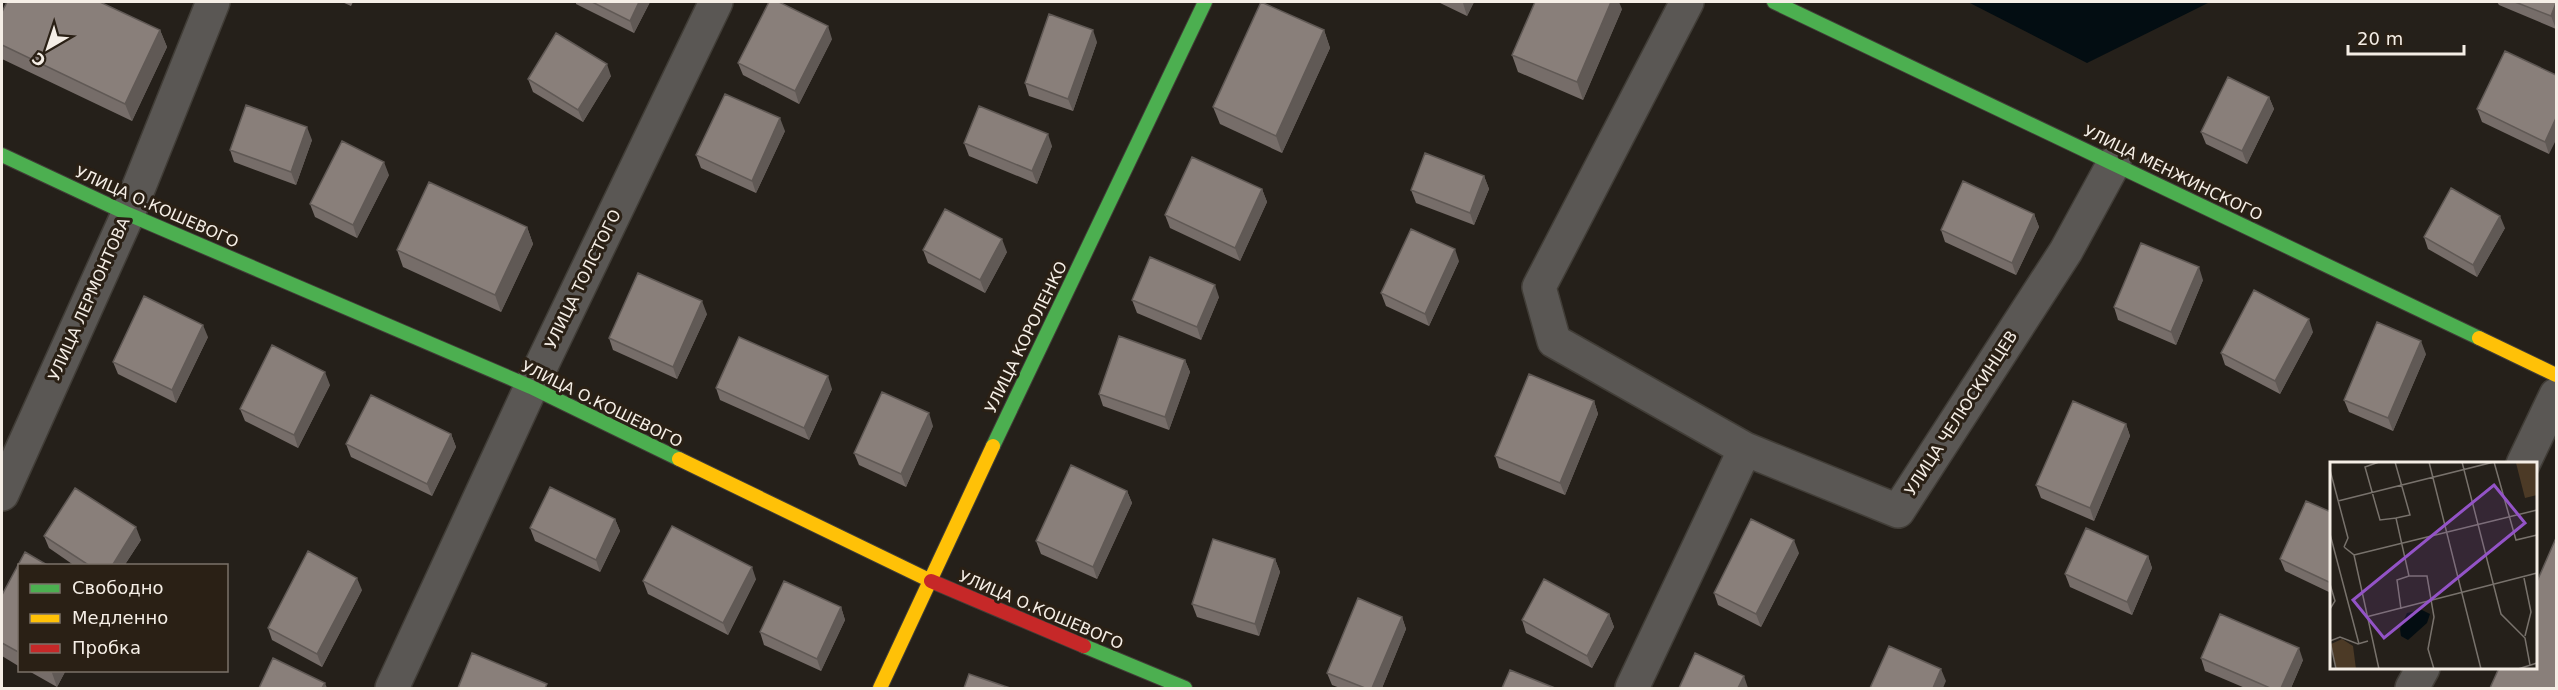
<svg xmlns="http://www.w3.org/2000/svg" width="2558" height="690" font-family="'DejaVu Sans',sans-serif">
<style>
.water{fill:#030d12}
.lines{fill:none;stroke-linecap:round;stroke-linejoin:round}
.street-casing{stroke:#413d37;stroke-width:36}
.fast-casing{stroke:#413d37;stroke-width:16}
.slow-casing{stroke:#413d37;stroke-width:16}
.jam-casing{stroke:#413d37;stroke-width:16}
.street{stroke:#5a5754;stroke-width:33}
.fast{stroke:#4caf50;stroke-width:14}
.slow{stroke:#ffc107;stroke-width:14}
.jam{stroke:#c62828;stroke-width:14}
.wall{fill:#766d69}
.shaded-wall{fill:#605955}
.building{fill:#897f7a;stroke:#605955;stroke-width:1.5}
.labels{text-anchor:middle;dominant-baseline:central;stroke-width:6;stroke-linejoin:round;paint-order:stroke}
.street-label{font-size:16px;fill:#f5eee6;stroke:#2a2015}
.inset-road{fill:none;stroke:#78726c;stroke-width:1.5}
.view{fill:#9353c7;fill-opacity:0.15;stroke:#9353c7;stroke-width:3}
.inset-edge{fill:none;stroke:#f5eee6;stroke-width:3}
</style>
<rect width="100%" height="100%" fill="#25201a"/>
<path class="water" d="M1968,2H2210L2087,63Z"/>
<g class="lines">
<g class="street-casing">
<path id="street" d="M1687,2L1539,287L1554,341L1745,449
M2523,464L2556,395
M2,494L128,214L213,2
M392,688L531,387L716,2
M1632,688L1745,449L1898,511L2066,251L2114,163
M2412,688L2423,668"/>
</g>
<g class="fast-casing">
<path id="fast" d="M1774,2L2479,338
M2,155L128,214L531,387L679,459
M993,446L1205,2
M1084,646L1185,688"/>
</g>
<g class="slow-casing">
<path id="slow" d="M2479,338L2556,375
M679,459L931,581
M880,688L993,446"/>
</g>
<g class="jam-casing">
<path id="jam" d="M931,581L1084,646"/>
</g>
<use href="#street" class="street"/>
<use href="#fast" class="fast"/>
<use href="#slow" class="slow"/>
<use href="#jam" class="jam"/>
</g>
<path class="wall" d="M342,2H353L351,6Z
M576,2H650L634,33L576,4Z
M1438,2H1474L1467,16Z
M2497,2H2556V29L2499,5Z
M1622,9L1583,100L1518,72L1512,55Z
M2,12L160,30L167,47L132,121L2,59Z
M1324,30L1330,48L1282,153L1220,124L1213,107Z
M832,39L799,104L743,75L738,63Z
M1097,42L1073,111L1029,96L1025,83Z
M2556,75L2549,154L2482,122L2477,109Z
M611,76L583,122L533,92L528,79Z
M2269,97L2274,109L2247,164L2206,144L2201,132Z
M785,131L756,193L701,168L696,155Z
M312,140L296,185L234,162L230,150Z
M964,143L1052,146L1037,184L969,156Z
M389,175L357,238L315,217L310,204Z
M1484,176L1489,189L1474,225L1416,203L1411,190Z
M1262,189L1267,202L1240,261L1170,228L1165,215Z
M2034,214L2039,227L2016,275L1945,242L1941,230Z
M527,227L533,244L501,312L403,267L397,250Z
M2505,228L2477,277L2428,249L2424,237Z
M923,250L1007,252L985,293L928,263Z
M1459,261L1429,326L1386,306L1381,293Z
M2203,280L2176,345L2118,320L2114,307Z
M1219,297L1201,340L1137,313L1132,300Z
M707,314L677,379L613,350L609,338Z
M2313,332L2280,394L2225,365L2221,353Z
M208,337L176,403L118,374L113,362Z
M2426,354L2393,431L2349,412L2344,400Z
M1185,360L1190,372L1169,430L1103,406L1099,394Z
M330,385L298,448L245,421L240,409Z
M716,388L832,389L809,440L720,400Z
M1594,401L1598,414L1565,495L1499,468L1495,456Z
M2126,424L2130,436L2094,521L2041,498L2036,485Z
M933,426L906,487L859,465L854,453Z
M451,434L456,447L432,496L351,457L346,444Z
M1127,491L1132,503L1097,579L1041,554L1036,541Z
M2331,512V593L2285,571L2280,559Z
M615,519L620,531L600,572L535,541L530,528Z
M44,536L141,540L124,566H75L49,548Z
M1799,553L1761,627L1718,605L1714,593Z
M2148,556L2152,568L2132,615L2070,587L2065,574Z
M1275,559L1280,572L1259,636L1197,617L1192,604Z
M20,566V667L2,656V595Z
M756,579L728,635L648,594L643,581Z
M362,590L322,667L272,640L268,628Z
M841,607L845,620L821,671L764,645L760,632Z
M1609,614L1614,627L1592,668L1526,633L1522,620Z
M1402,617L1406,629L1382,688H1340L1332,685L1327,673Z
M2201,658L2303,660L2291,688H2245L2205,671Z
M27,670H66L57,687Z"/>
<path class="shaded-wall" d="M639,2H650L634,33L630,21Z
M1463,2H1474L1467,16L1463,3Z
M1611,2H1619L1622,9L1583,100L1577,82Z
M2556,3V29L2551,16Z
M828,26L832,39L799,104L795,91Z
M160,30L167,47L132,121L125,104Z
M1093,30L1097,42L1073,111L1068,99Z
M1324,30L1330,48L1282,153L1276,136Z
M607,64L611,76L583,122L578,110Z
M2269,97L2274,109L2247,164L2242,151Z
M780,118L785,131L756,193L752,181Z
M2556,118V140L2549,154L2545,142Z
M307,127L312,140L296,185L291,172Z
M1048,134L1052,146L1037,184L1032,171Z
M384,162L389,175L357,238L353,225Z
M1484,176L1489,189L1474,225L1470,213Z
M1262,189L1267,202L1240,261L1235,248Z
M2034,214L2039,227L2016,275L2012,263Z
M2500,216L2505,228L2477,277L2473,265Z
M527,227L533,244L501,312L495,295Z
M1002,239L1007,252L985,293L980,280Z
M1455,249L1459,261L1429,326L1425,314Z
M2199,267L2203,280L2176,345L2171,332Z
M1215,285L1219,297L1201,340L1197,327Z
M702,301L707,314L677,379L673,367Z
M2309,319L2313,332L2280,394L2275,381Z
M203,325L208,337L176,403L172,390Z
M2421,341L2426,354L2393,431L2388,418Z
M1185,360L1190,372L1169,430L1165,417Z
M325,372L330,385L298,448L294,435Z
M828,376L832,389L809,440L804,428Z
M1594,401L1598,414L1565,495L1560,483Z
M929,413L933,426L906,487L901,474Z
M2126,424L2130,436L2094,521L2090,508Z
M451,434L456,447L432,496L427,484Z
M1127,491L1132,503L1097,579L1093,567Z
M615,519L620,531L600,572L596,560Z
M136,527L141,540L124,566H112Z
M1794,540L1799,553L1761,627L1756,614Z
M2148,556L2152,568L2132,615L2127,602Z
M1275,559L1280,572L1259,636L1255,624Z
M752,567L756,579L728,635L723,623Z
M357,578L362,590L322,667L317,654Z
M841,607L845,620L821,671L817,659Z
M1609,614L1614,627L1592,668L1587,656Z
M1402,617L1406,629L1382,688H1372Z
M2299,648L2303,660L2291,688H2281Z
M1941,669L1946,681L1943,688H1933Z
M51,670H66L57,687Z
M1744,676L1748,688H1738Z
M325,683L327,688H322Z"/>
<path class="building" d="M7,2H100L160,30L125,104L2,45V12Z
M592,2H639L630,21Z
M769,2H779L828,26L795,91L738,63Z
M1261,2L1324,30L1276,136L1213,107Z
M1535,2H1611L1577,82L1512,55Z
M2515,2H2556V3L2551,16Z
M1049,14L1093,30L1068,99L1025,83Z
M556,33L607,64L578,110L528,79Z
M2505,51L2556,75V118L2545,142L2477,109Z
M2228,77L2269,97L2242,151L2201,132Z
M725,94L780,118L752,181L696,155Z
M246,105L307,127L291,172L230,150Z
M979,106L1048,134L1032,171L964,143Z
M342,141L384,162L353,225L310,204Z
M1425,153L1484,176L1470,213L1411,190Z
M1192,157L1262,189L1235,248L1165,215Z
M1963,181L2034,214L2012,263L1941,230Z
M429,182L527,227L495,295L397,250Z
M2451,188L2500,216L2473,265L2424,237Z
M945,209L1002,239L980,280L923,250Z
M1411,229L1455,249L1425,314L1381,293Z
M2141,243L2199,267L2171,332L2114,307Z
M1150,257L1215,285L1197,327L1132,300Z
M638,273L702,301L673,367L609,338Z
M2254,290L2309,319L2275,381L2221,353Z
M144,296L203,325L172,390L113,362Z
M2377,322L2421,341L2388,418L2344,400Z
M1119,336L1185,360L1165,417L1099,394Z
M739,337L828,376L804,428L716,388Z
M272,345L325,372L294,435L240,409Z
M1529,374L1594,401L1560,483L1495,456Z
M882,392L929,413L901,474L854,453Z
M371,395L451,434L427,484L346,444Z
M2073,401L2126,424L2090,508L2036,485Z
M1071,465L1127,491L1093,567L1036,541Z
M550,487L615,519L596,560L530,528Z
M75,488L136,527L112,566H90L44,536Z
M2306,501L2331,512V583L2280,559Z
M1751,519L1794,540L1756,614L1714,593Z
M672,526L752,567L723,623L643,581Z
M2086,528L2148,556L2127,602L2065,574Z
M2556,538V688H2490L2499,668H2535V586Z
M1213,539L1275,559L1255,624L1192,604Z
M308,551L357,578L317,654L268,628Z
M25,552L49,566H20V653L2,643V595Z
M1544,579L1609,614L1587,656L1522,620Z
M784,581L841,607L817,659L760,632Z
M1358,598L1402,617L1372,688H1365L1327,673Z
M2220,614L2299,648L2281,688H2270L2201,658Z
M1889,646L1941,669L1933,688H1870Z
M472,653L547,684L545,688H458Z
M1695,653L1744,676L1738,688H1679Z
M273,658L325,683L322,688H259Z
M1510,670L1555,688H1502Z
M969,674L1010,688H964Z"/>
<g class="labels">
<g class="street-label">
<text transform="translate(2173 173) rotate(26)">УЛИЦА МЕНЖИНСКОГО</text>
<text transform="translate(157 207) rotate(24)">УЛИЦА О.КОШЕВОГО</text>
<text transform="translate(583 279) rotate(-64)">УЛИЦА ТОЛСТОГО</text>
<text transform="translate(89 299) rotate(-66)">УЛИЦА ЛЕРМОНТОВА</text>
<text transform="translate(1026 337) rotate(-64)">УЛИЦА КОРОЛЕНКО</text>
<text transform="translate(602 404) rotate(26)">УЛИЦА О.КОШЕВОГО</text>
<text transform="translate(1961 413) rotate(-57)">УЛИЦА ЧЕЛЮСКИНЦЕВ</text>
<text transform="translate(1041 610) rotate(23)">УЛИЦА О.КОШЕВОГО</text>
</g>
</g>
<g transform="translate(2330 462)">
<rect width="207" height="207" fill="#25201a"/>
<path d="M207,0V33L195,36L186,1ZM12,177L23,184L26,207H6L1,182Z" fill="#4c3a26"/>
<path d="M92,148L100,152L97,161L78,178L71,174L70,167L77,151Z" fill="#030d12"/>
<path class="inset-road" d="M49,0L35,5L50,58L66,56L79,114L67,118L71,147M65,0L80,53L66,56M99,0L151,207M132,0L171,152L195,176L200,203M0,8L18,76L14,85M8,39L164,0L186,78L207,73M0,72L29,182M14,85L24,93L49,207M24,93L207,48M79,114H97L104,155L98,187L104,207M194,116L201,150L195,174M0,122L5,139L0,147M36,155L207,111M0,179L10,175L28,182L38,179M0,179L6,207M188,207L207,201"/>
<path class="view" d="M164,23L195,61L54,176L23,138Z"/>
<rect width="207" height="207" class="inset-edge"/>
</g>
<rect width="2558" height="690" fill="none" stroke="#f5eee6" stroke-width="6"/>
<rect x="18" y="564" width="210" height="108" fill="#2a2015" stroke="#7b7269" stroke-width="1.5"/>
<rect x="30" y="584" width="30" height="9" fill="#4caf50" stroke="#7b7269" stroke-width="1.5"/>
<text x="72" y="594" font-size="18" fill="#f5eee6">Свободно</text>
<rect x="30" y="614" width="30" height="9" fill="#ffc107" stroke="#7b7269" stroke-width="1.5"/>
<text x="72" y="624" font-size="18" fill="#f5eee6">Медленно</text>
<rect x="30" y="644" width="30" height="9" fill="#c62828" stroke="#7b7269" stroke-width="1.5"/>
<text x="72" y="654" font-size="18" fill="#f5eee6">Пробка</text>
<g transform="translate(48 48) rotate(219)" stroke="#2a2015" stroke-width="4.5" paint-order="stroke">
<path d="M0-4.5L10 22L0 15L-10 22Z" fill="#f5eee6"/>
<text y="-9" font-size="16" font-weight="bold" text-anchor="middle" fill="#f5eee6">С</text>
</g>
<path d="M2348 45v9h116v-9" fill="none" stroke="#f5eee6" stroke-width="3"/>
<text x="2357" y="45" font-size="18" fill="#f5eee6" stroke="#2a2015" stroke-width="4.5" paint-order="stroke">20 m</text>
</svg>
